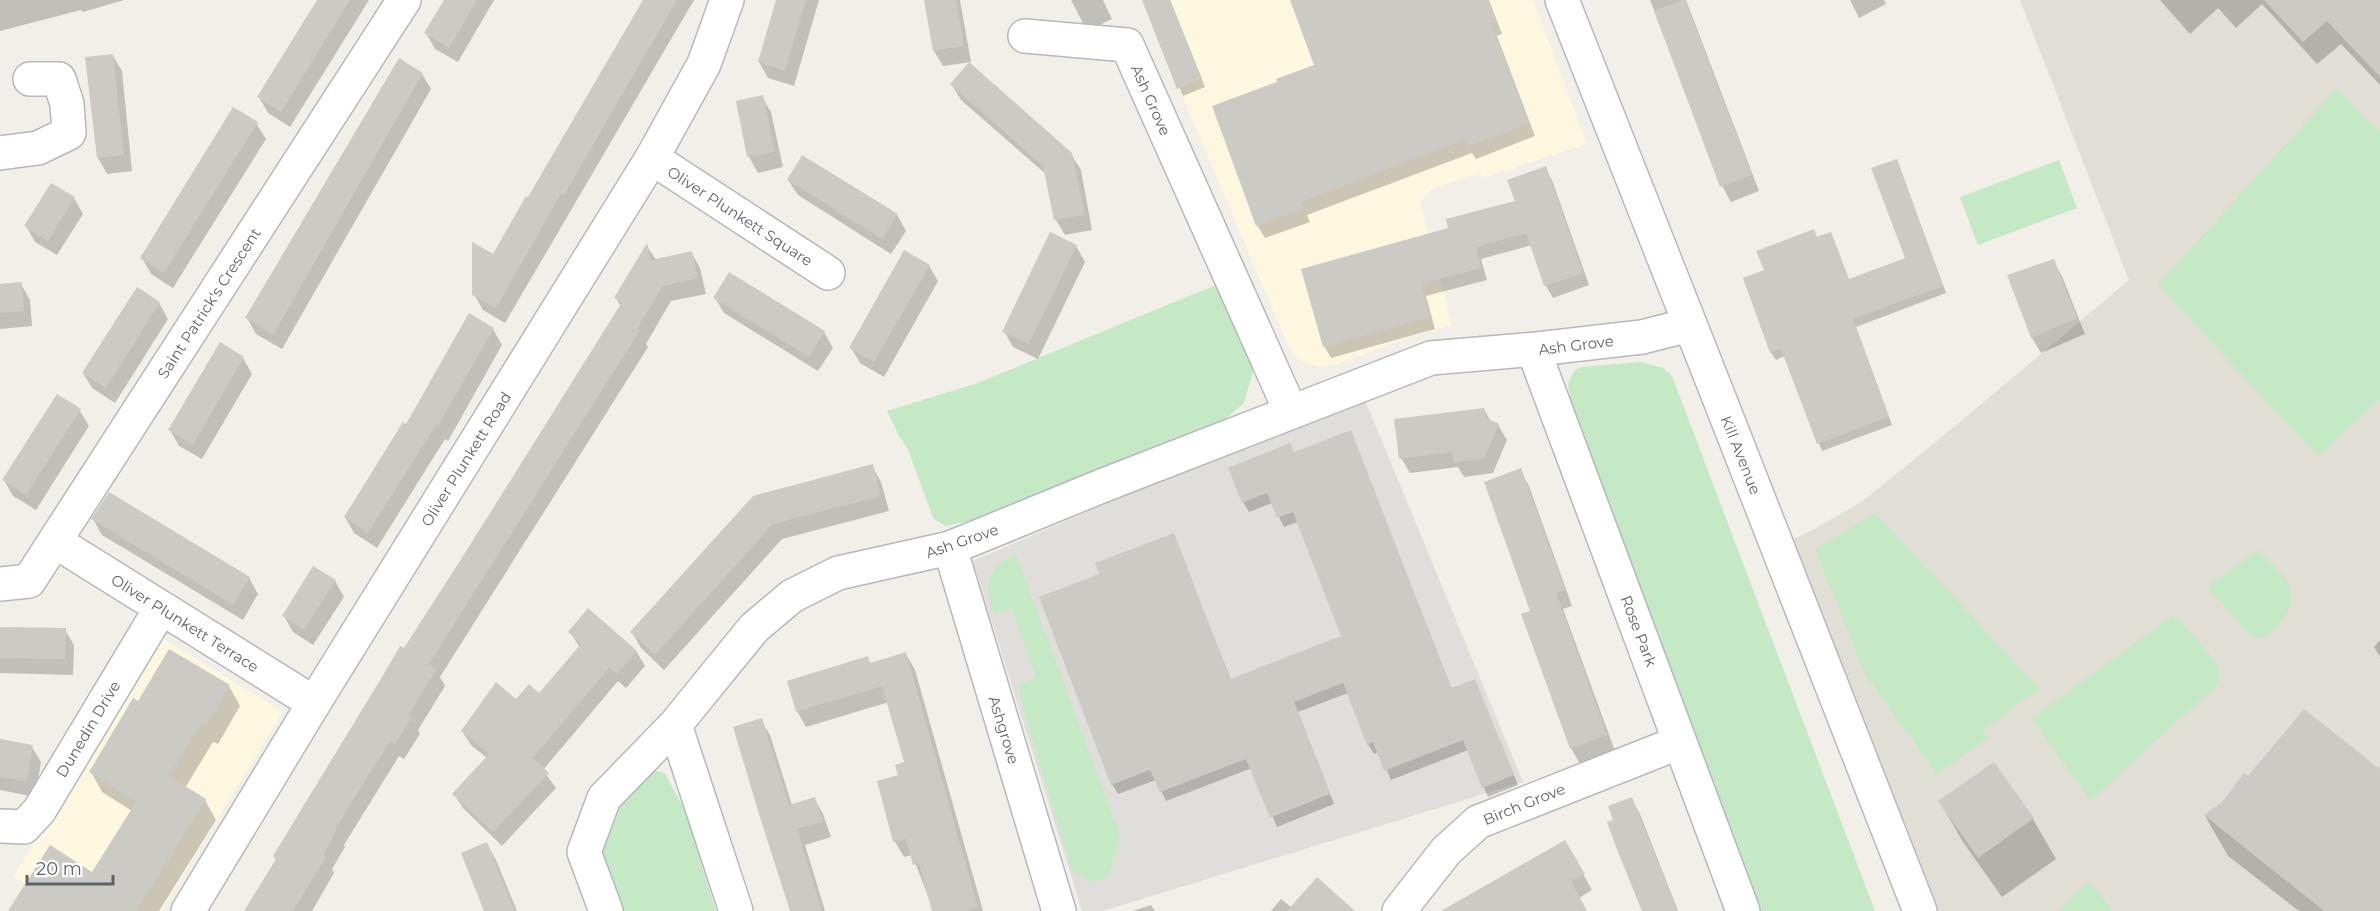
<svg xmlns="http://www.w3.org/2000/svg" width="2380" height="911" font-family="Montserrat,sans-serif">
<style>
.commercial{fill:#fef7e0}
.industrial{fill:#e0deda}
.education{fill:#e1ded6}
.green{fill:#c5e8c5}
.shadow{fill:#0003}
.building{fill:#cccac5}
.lines{fill:none;stroke-linecap:round;stroke-linejoin:round}
.street-casing{stroke:#b5b8bc;stroke-width:36}
.secondary-casing{stroke:#b6babf;stroke-width:36}
.street{stroke:#fff;stroke-width:33}
.secondary{stroke:#fff;stroke-width:33}
.labels{text-anchor:middle;dominant-baseline:central;stroke-width:4.5;stroke-linejoin:round;paint-order:stroke}
.street-label{font-size:15px;fill:#5f6368;stroke:#fff}
</style>
<rect width="100%" height="100%" fill="#f1efe8"/>
<path class="commercial" d="M1144,0H1533L1587,144L1483,178L1481,173L1433,188L1420,202L1452,325L1413,336L1337,364L1319,367L1306,363L1296,358L1289,348L1142,1Z
M162,638L283,712L161,911H54L58,904L13,877Z"/>
<path class="industrial" d="M1362,393L1523,782L1103,911H1082L973,561Z"/>
<path class="education" d="M2020,0H2380V911H1920L1778,546L1809,532L1863,501L1954,427L2129,280Z"/>
<path class="green" d="M2337,88L2380,134V399L2318,456L2158,285Z
M2059,160L2077,208L1978,245L1960,197Z
M1218,284L1255,365L1244,403L1224,420L984,518L945,526L933,518L908,449L899,436L887,411L978,383Z
M1640,362L1663,368L1672,376L1875,911H1762L1571,410L1568,383L1574,371L1581,367Z
M1875,513L2039,688L1984,730L1988,738L1937,774L1865,674L1815,549Z
M2258,550C2265,558 2286,576 2289,585C2297,608 2279,631 2260,638L2248,633L2207,587Z
M1016,554L1120,836L1109,875L1100,880L1089,882L1072,870L1022,705L1019,686L1036,677L1012,609L994,614C984,585 985,568 1016,554Z
M2172,616L2179,619L2218,664L2220,674L2217,685L2090,801L2032,718Z
M656,771L665,773L685,811L716,911H612L597,865L608,813L641,774Z
M2089,882L2113,911H2058Z"/>
<path class="shadow" d="M0,0H124L83,12L81,10L0,31Z
M319,0H369L290,127L268,113L259,97Z
M445,0H494L458,62L435,49L426,33Z
M644,0H694L505,323L483,310L474,294L493,256L529,199Z
M778,0H819L794,86L768,78L759,62Z
M925,0H960L971,62L943,66L934,51Z
M1071,0H1103L1112,19L1087,31Z
M1143,0H1170L1205,87L1183,96Z
M1292,0H1489L1502,34L1497,36L1535,136L1476,159L1472,153L1307,215L1310,222L1265,238L1257,225L1279,83L1316,66Z
M1650,0H1686L1759,191L1731,202L1722,186Z
M1850,0H1884L1886,4L1859,18Z
M2160,0H2380V85L2341,44L2317,64L2262,4L2236,28L2218,8L2190,34Z
M113,56L122,71L132,171L107,174L98,158L87,58Z
M422,74L431,89L282,349L256,334L247,318Z
M952,85L1071,154L1081,170L1092,230L1065,235L1056,220L1047,175L961,100Z
M762,97L771,112L783,167L758,173L749,157L738,102Z
M256,123L266,139L173,288L151,274L142,258Z
M1545,168L1552,180L1589,285L1553,298L1546,286L1532,245L1481,259L1487,280L1426,296L1435,329L1331,358L1324,346L1517,202Z
M1900,168L1946,293L1856,327L1892,425L1822,451L1785,356L1776,360L1771,353L1745,279L1766,271L1817,238L1849,281L1907,259Z
M788,180L897,215L906,231L891,254L798,195Z
M74,198L83,214L57,255L35,242L26,226Z
M647,246L656,260L691,252L700,268L706,294L671,301L646,344L648,347L440,677L445,686L418,730L420,734L404,759L399,756L344,845L345,847L332,869L334,873L312,911H245L277,861L274,856L621,307L616,298Z
M1076,246L1085,262L1038,359L1013,347L1004,331Z
M2053,261L2062,276L2085,334L2041,353L2032,338L2009,276Z
M929,266L938,281L884,377L860,363L851,348Z
M21,284L30,300L32,326L0,329V286Z
M715,298L824,332L833,348L818,371L724,313Z
M159,303L168,319L115,403L92,388L83,373Z
M493,329L502,345L448,441L445,439L377,548L354,533L345,517L406,426Z
M243,358L252,374L202,459L179,446L170,430Z
M1484,409L1491,422L1498,425L1507,440L1493,473L1464,477L1458,467L1410,473L1401,458Z
M80,411L89,426L36,510L13,496L4,480Z
M1351,432L1452,690L1475,681L1518,785L1488,797L1468,750L1391,780L1379,752L1374,754L1368,744L1348,693L1298,712L1334,804L1277,827L1252,768L1166,801L1156,780L1118,794L1112,784L1101,575L1173,535L1231,680L1343,637L1298,522L1284,527L1272,503L1249,512L1243,502L1294,453Z
M872,466L881,482L889,511L782,539L664,670L641,648L632,632L754,497Z
M1520,470L1529,486L1572,606L1563,609L1615,751L1580,764L1571,748L1532,612Z
M93,519L249,578L258,594L243,620L102,535Z
M335,581L344,597L313,645L293,632L284,616Z
M0,628L65,630L74,645L73,675L0,673Z
M570,632L636,651L645,666L626,688L618,681L543,770L556,788L502,846L463,808L454,794L487,758L471,745L462,731L516,701L540,695L580,648Z
M2380,640V657L2374,647Z
M906,654L915,670L983,911H934L912,855L904,857L895,842L879,782L899,776L906,763L889,702L806,727L797,711L867,658L871,664Z
M229,686L240,706L218,744L213,742L185,788L205,800L216,820L159,911H10L93,874L132,811L102,792L91,772L139,703Z
M761,720L770,735L792,805L814,798L823,814L831,837L805,845L825,911H792Z
M0,740L32,747L41,762L35,797L0,790Z
M1994,764L2033,819L2056,859L2002,897L1963,842L1940,802Z
M2380,771V911H2299L2228,856L2205,816L2224,802L2248,778Z
M1631,798L1640,814L1678,911H1643L1615,820Z
M1565,842L1592,890L1579,898L1586,911H1444Z
M487,844L496,860L517,911H484L463,854Z
M1281,899L1292,908L1348,911H1271Z
M1151,905L1155,911H1133Z"/>
<path class="building" d="M317,0H350L281,112L257,97Z
M444,0H477L449,48L424,33Z
M643,0H677L564,195L561,194L496,308L472,295V242L493,254L526,196L528,197Z
M776,0H806L785,71L758,62Z
M924,0H956L964,46L933,51Z
M1142,0H1170L1202,79L1177,89Z
M1290,0H1488L1496,21L1491,23L1529,123L1467,147L1464,140L1301,202L1303,209L1256,226L1212,106L1277,82L1276,79L1314,65Z
M1683,0H1685L1752,175L1720,187L1654,11Z
M2264,0H2380V77L2327,21L2303,42Z
M113,54L124,155L97,158L85,57Z
M399,58L423,73L273,335L245,318Z
M969,62L1072,153L1085,215L1054,220L1043,166L950,84Z
M763,95L775,152L747,157L736,101Z
M233,107L258,122L164,273L140,258Z
M802,155L898,214L882,239L787,180Z
M1897,159L1943,286L1853,319L1889,417L1817,444L1781,349L1770,353L1743,278L1764,270L1756,251L1814,229L1817,237L1831,232L1849,279L1905,258L1871,168Z
M1546,166L1583,273L1544,286L1526,233L1476,247L1481,268L1421,284L1430,317L1323,347L1301,269L1448,228L1446,219L1515,201L1507,180Z
M51,183L75,197L48,241L24,226Z
M1050,232L1077,245L1029,344L1002,332Z
M647,243L651,260L692,251L698,278L663,286L637,329L640,330L429,664L437,669L408,715L412,717L395,744L390,741L335,829L337,830L323,855L326,857L293,911H244L276,859L273,856L385,672L400,646L404,648L472,542L622,302L614,298Z
M904,250L930,265L874,362L849,348Z
M2054,259L2077,318L2031,338L2007,275Z
M729,272L825,331L809,357L713,298Z
M22,282L24,311L0,313V284Z
M137,287L160,302L106,388L82,373Z
M469,313L494,328L438,426L436,425L368,533L344,517L403,422L406,424Z
M220,342L244,357L193,445L168,430Z
M57,394L81,409L26,495L2,480Z
M1484,408L1486,418L1499,424L1484,458L1454,463L1452,452L1399,459L1394,419Z
M1351,430L1451,688L1475,679L1514,775L1482,788L1463,740L1384,771L1373,742L1367,745L1343,683L1294,702L1330,794L1270,818L1246,759L1160,792L1150,770L1111,785L1039,597L1099,574L1095,563L1174,533L1230,679L1341,636L1293,512L1277,518L1267,493L1242,503L1228,468L1290,443L1294,452Z
M873,464L881,496L773,524L655,655L630,632L753,496Z
M1521,468L1565,590L1556,593L1607,735L1570,749L1521,614L1530,611L1484,482Z
M109,492L250,577L233,605L91,519Z
M313,566L336,580L304,630L282,616Z
M588,608L637,651L617,674L609,668L533,758L549,773L493,832L452,794L489,754L461,731L496,682L516,699L529,684L539,693L581,644L568,632Z
M0,627L66,628L65,659L0,658Z
M169,649L230,685L206,726L202,723L169,776L206,799L136,911H8L50,845L92,872L136,802L89,772L133,698L138,701Z
M906,652L978,907L965,911H932L919,863L913,865L906,839L893,842L877,781L898,775L895,765L904,762L882,686L796,712L787,681L868,656L870,663Z
M2304,709L2380,769V911H2324L2204,815L2223,801L2244,773L2248,776Z
M762,718L789,805L815,797L823,822L797,829L822,911H790L759,814L733,727Z
M0,739L33,745L27,782L0,777Z
M1994,762L2034,818L1978,858L1938,801Z
M1632,797L1656,857L1677,911H1642L1618,852L1607,822L1613,820L1608,806Z
M1565,840L1585,874L1571,881L1587,911H1441Z
M487,842L497,867L515,911H484L461,853Z
M1317,877L1355,911H1287Z"/>
<g class="lines">
<g class="street-casing">
<path id="street" d="M1025,36L1127,45L1291,412
M0,153L38,148L69,133L67,104L59,79H30
M652,158L828,273
M1537,349L1538,362L1743,911
M56,542L314,703
M950,548L1059,911
M0,584L29,581L404,0
M675,725L736,911
M0,826L24,827L39,811L161,608
M606,911L584,852L604,798L675,725L754,628L792,596L838,573L950,548L1104,485L1431,358L1537,349L1642,337L1689,325
M1399,911L1446,851L1478,822L1680,742"/>
</g>
<g class="secondary-casing">
<path id="secondary" d="M1562,0C1681,304 1803,606 1920,911
M188,911L314,703L652,158L704,64L727,0"/>
</g>
<use href="#street" class="street"/>
<use href="#secondary" class="secondary"/>
</g>
<g class="labels">
<g class="street-label">
<text transform="translate(1151 100) rotate(66)">Ash Grove</text>
<text transform="translate(740 216) rotate(33)">Oliver Plunkett Square</text>
<text transform="translate(209 303) rotate(-57)">Saint Patrick's Crescent</text>
<text transform="translate(1576 345) rotate(-7)">Ash Grove</text>
<text transform="translate(1741 455) rotate(68)">Kill Avenue</text>
<text transform="translate(466 459) rotate(-58)">Oliver Plunkett Road</text>
<text transform="translate(962 541) rotate(-19)">Ash Grove</text>
<text transform="translate(185 623) rotate(32)">Oliver Plunkett Terrace</text>
<text transform="translate(1639 631) rotate(69)">Rose Park</text>
<text transform="translate(88 729) rotate(-59)">Dunedin Drive</text>
<text transform="translate(1004 730) rotate(73)">Ashgrove</text>
<text transform="translate(1524 804) rotate(-22)">Birch Grove</text>
</g>
</g>
<path d="M27 875v9h86v-9" fill="none" stroke="#5f6368" stroke-width="3"/>
<text x="36" y="875" font-size="18" fill="#5f6368" stroke="#ffffff" stroke-width="4.5" paint-order="stroke">20 m</text>
</svg>
